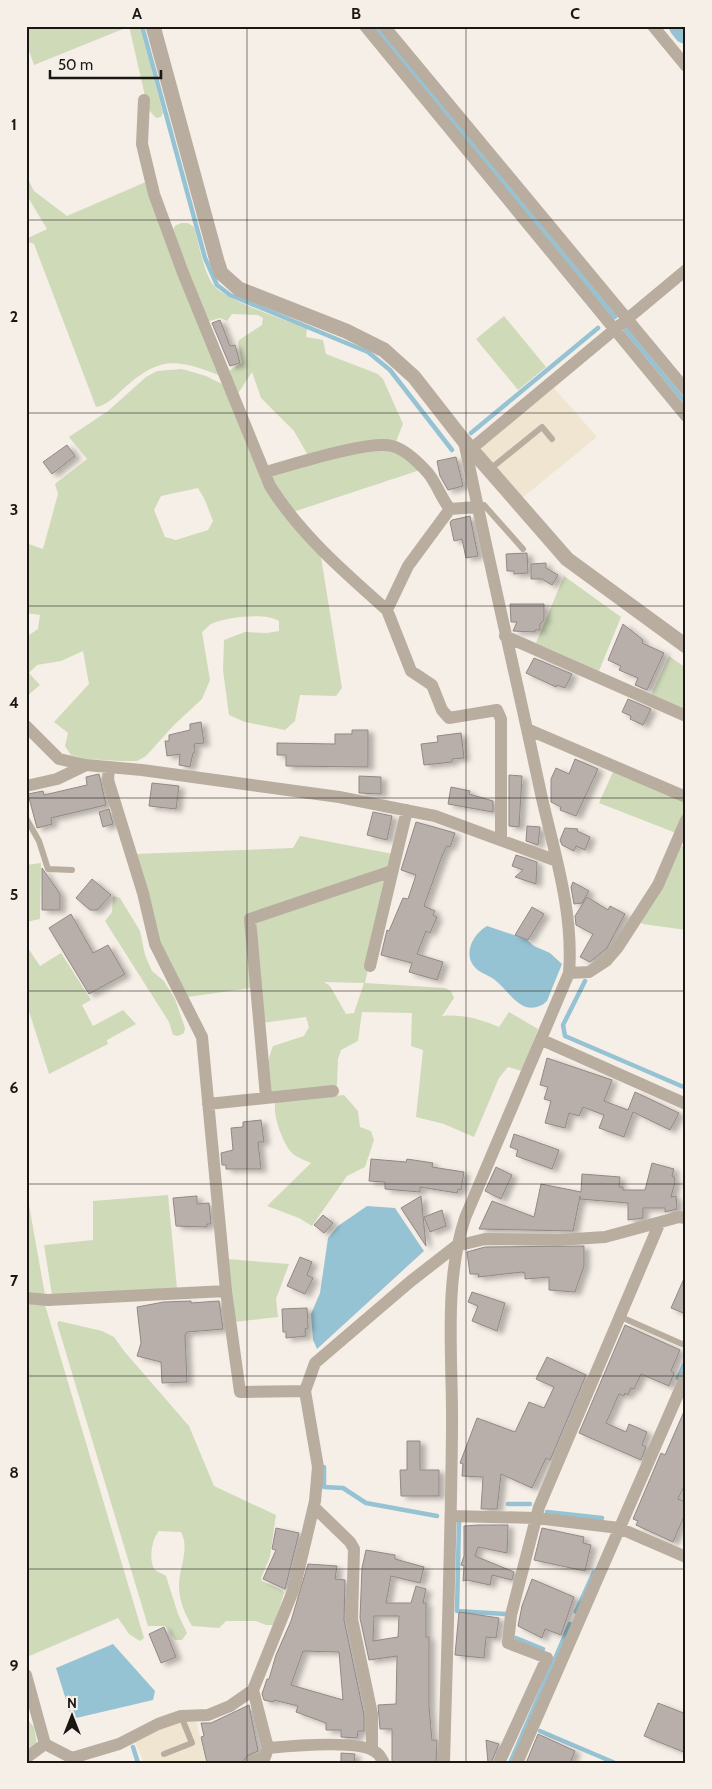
<svg xmlns="http://www.w3.org/2000/svg" width="712" height="1789" font-family="Cabin,sans-serif">
<style>
.industrial{fill:#f0e5d1}
.green{fill:#cfdab9;fill-rule:evenodd}
.water{fill:#96c3d4}
.lines{fill:none;stroke-linecap:round;stroke-linejoin:round}
.stream{stroke:#96c3d4;stroke-width:4.5}
.river{stroke:#96c3d4;stroke-width:26}
.building{fill:#b8aeaa;stroke:#928885;fill-rule:evenodd;filter:url(#shadow)}
.service{stroke:#b9ad9f;stroke-width:6}
.minor{stroke:#b9ad9f;stroke-width:12}
.tertiary{stroke:#b9ad9f;stroke-width:15}
.grid{fill:none;stroke:#191614;stroke-width:1;stroke-opacity:0.55}
.neatline{fill:none;stroke:#191614;stroke-width:2}
.grid-label{font-size:16px;text-anchor:middle;font-weight:bold;fill:#191614}
</style>
<defs>
<filter id="shadow"><feDropShadow dx="5.5" dy="3" stdDeviation="2.5" flood-color="#0004"/></filter>
</defs>
<rect width="100%" height="100%" fill="#f6efe7"/>
<path class="industrial" d="M554,388L597,437L522,498L482,452V446Z
M182,1720H196L206,1763H144L134,1740Z"/>
<path class="green" d="M26,26H122L123,29L34,65L26,42Z
M129,26H140L163,113L161,117L156,118L148,109Z
M26,175L34,191L67,216L148,181L221,376C176,358 159,356 122,390C115,397 105,406 96,407L34,244L26,241V239L47,229L29,199L26,200Z
M181,223H188L194,227C199,243 204,277 216,288C231,302 285,320 307,329L306,337L323,340L326,354L378,374L383,379L403,424L395,444L310,459L294,431L261,398L252,372L237,395L228,375L230,370L242,363L238,343L239,340L262,325L263,318L258,315L232,314L227,321L220,318L206,322L172,232L175,226Z
M504,316L546,367L518,390L476,339Z
M182,369L206,376L224,385L261,480L321,557L342,688L336,696L300,695L295,721L285,730L245,722L229,715L223,670L224,640L245,632L267,633L279,631V621C267,612 225,617 211,624C208,626 205,630 202,632L210,680L202,699L174,725L146,756L137,761H120L86,759L71,755L65,746L68,733L54,722L89,684L83,651L61,661L37,665L29,673L40,685L26,697V637L38,629L40,615L26,613V543L43,549L58,494L55,484L87,459L69,437L108,411L146,377L157,371ZM198,488L205,500L213,521L208,530L176,540L165,537L154,510L161,496Z
M375,448L393,449L420,470L293,512L276,491L272,474Z
M564,576L621,617L599,671L536,643Z
M669,656L686,668V710L651,695Z
M613,772L686,802V811L676,833L599,803Z
M300,836L393,854L389,869L255,913L252,988L187,997L159,947L134,854L293,848Z
M680,845L686,848V930L643,924L639,922Z
M41,863L40,919L26,922V865Z
M388,877L365,983L445,988L451,991L454,998L442,1016C463,1014 480,1019 499,1027L509,1012L538,1029L522,1071L508,1067L499,1078L474,1137L444,1124L416,1117L423,1050L411,1046L412,1013L362,1012L358,1041L341,1050L338,1059L337,1085L334,1088L273,1093C262,1083 268,1058 273,1046L304,1036L309,1027L306,1017L262,1023L256,922ZM324,982L364,983L354,1013L346,1014L330,986Z
M113,896L120,898L140,931L145,955L152,971L164,981L175,999L185,1028L184,1033L178,1036L173,1035L169,1022L105,921L112,912Z
M26,945L40,966L61,953L91,1000L82,1005L93,1026L123,1010L136,1024L107,1040L108,1044L49,1074L26,1002Z
M344,1095L358,1111L360,1127L371,1131L374,1140L365,1167L347,1176L312,1226L299,1218L267,1206L311,1163C305,1160 298,1158 293,1154C283,1145 271,1112 276,1100Z
M26,1188L45,1295H26Z
M168,1195L177,1288L52,1295L44,1245L93,1240V1201Z
M227,1259L289,1264L276,1299L278,1317L234,1322Z
M26,1302L45,1305L144,1638L140,1641L129,1634L118,1618L27,1657Z
M59,1321L102,1331L114,1337L124,1351L189,1426L214,1486L276,1515L270,1557L261,1578L262,1581L282,1590L284,1593L274,1625H266L256,1621H226L219,1628L192,1626C185,1614 179,1601 179,1586C179,1568 190,1549 181,1532L159,1531C152,1538 148,1561 155,1570C158,1572 163,1574 166,1576L178,1614L187,1633L182,1640H175L165,1626H148L57,1323Z
M26,1718L34,1727L37,1744L26,1750Z"/>
<path class="water" d="M487,926L526,939L534,946L550,953L562,964L547,1001C541,1007 534,1009 526,1007C515,1004 505,988 496,981C491,976 485,975 479,971C461,958 471,935 487,926Z
M367,1206L395,1208L424,1251L317,1349L313,1340L311,1314L320,1293L328,1238L338,1226Z
M113,1644L155,1691L153,1700L72,1719L56,1668Z"/>
<g class="lines">
<path class="stream" d="M142,26L205,258L217,285L230,295L368,352L390,370L452,450
M374,26L615,317
M625,329L686,403
M471,433L598,328
M585,981L563,1025L565,1036L686,1088
M678,1378L686,1361
M324,1467V1487L343,1488L366,1503L437,1516
M508,1504H530
M547,1512L602,1518
M459,1522L457,1611L506,1614
M576,1612L594,1572
M516,1638L543,1649
M540,1731L615,1763
M133,1747L138,1763
M510,1763L570,1624"/>
<path class="river" d="M682,26L686,31"/>
</g>
<path class="building" d="M220,320L230,346L235,345L240,363L230,366L212,323Z
M67,445L75,456L52,474L43,462Z
M456,457L463,486L448,490L440,476L437,461Z
M470,516L478,556L466,558L462,539L454,541L450,522L452,520Z
M527,553L528,573L514,574V571H507L506,554Z
M546,563V568L558,575L552,585L542,579H531V564Z
M510,604H544V620L540,624V630H535V632L513,631L517,622H511Z
M623,624L643,640L642,643L664,653L647,690L635,685L638,678L619,670L621,666L608,660Z
M534,658L572,674L565,688L557,685L556,687L526,673Z
M628,699L651,709L643,725L630,719L631,716L622,712Z
M201,722L204,743L194,744L195,752L193,753L190,767L179,765L180,754L167,756L165,741H169V735L190,730V724Z
M352,730H368V767L286,766V755H277V743L335,744V734H352Z
M461,733L464,758L452,759V762L424,765L421,744L438,742L437,736Z
M575,759L598,769L576,816L560,810L561,807L551,802V779L556,768L569,774Z
M99,774L106,805L51,818L52,824L37,828L28,794L43,791L44,795L87,785L86,777Z
M509,775L522,776L519,827L509,826Z
M359,776L381,777V794L359,793Z
M152,783L179,786L176,809L149,806Z
M451,787L470,791L469,794L493,801V812L448,804Z
M109,809L113,824L103,827L99,812Z
M373,812L392,816L387,840L367,835Z
M416,822L455,833L450,847L447,846L442,856L424,906L435,911L433,915L437,917L430,933L426,931L417,954L443,962L437,980L409,972L412,963L381,955L387,930L389,931L403,898L408,899L416,875L401,870Z
M527,826L540,827L538,845L526,841Z
M565,828L578,829L577,831L590,837L585,850L576,846L574,851L562,845L560,840Z
M516,855L537,862L536,884L515,877L523,870L512,866Z
M42,868L60,894V910H42Z
M92,879L111,895L97,910H90L76,898Z
M573,882L589,891L582,903L574,904L571,887Z
M587,897L608,910L610,906L625,914L607,948L590,962L580,957L593,934L576,925L575,916Z
M532,907L544,914L528,940L515,935Z
M71,914L93,953L108,945L125,974L89,994L49,928Z
M547,1058L612,1080L604,1101L628,1110L635,1092L679,1113L670,1130L633,1112L624,1137L599,1128L604,1115L583,1107L579,1116L569,1113L565,1128L545,1123L551,1101L544,1099L548,1087L540,1085Z
M261,1120L264,1142H258L261,1169H226V1165H222L221,1153L233,1150L231,1128L243,1127V1122Z
M514,1134L559,1150L552,1169L516,1156L518,1150L510,1147Z
M371,1159L406,1162L407,1159L433,1163L432,1167L464,1172L461,1190L458,1189L457,1193L420,1187V1192L385,1189V1182L369,1181Z
M652,1163L674,1169L672,1176L674,1177L675,1182L671,1197L676,1196L677,1209L665,1212V1208H643V1218L628,1220V1203L580,1199V1196L573,1231L479,1229L492,1201L534,1217L541,1184L581,1192L582,1174L620,1177L619,1187H623V1190H645Z
M496,1167L512,1175L501,1199L485,1191Z
M197,1196V1204L209,1203L211,1224H207V1227L176,1226L173,1198Z
M421,1196L426,1246L401,1208Z
M442,1210L446,1226L430,1232L424,1217Z
M323,1215L333,1223L324,1233L314,1225Z
M584,1246V1266L575,1292L549,1290V1277L525,1279V1273L522,1272L478,1277L479,1274H470L467,1252L485,1247Z
M300,1257L312,1262L307,1275L313,1278L305,1294L287,1286Z
M686,1274V1314L671,1308Z
M472,1292L505,1303L497,1331L472,1321L478,1306L468,1302Z
M191,1301V1303L219,1301L223,1329L187,1332L185,1335L187,1382L162,1383L161,1362L137,1356L141,1343L137,1307L164,1302Z
M307,1308L308,1328L305,1329L306,1336L286,1338V1332H283L282,1309Z
M625,1325L680,1350L671,1371L674,1373L669,1386L641,1374L634,1389L631,1388L628,1395L625,1393L624,1396L619,1394L606,1423L626,1432L629,1424L647,1432L642,1445L646,1447L641,1460L579,1433Z
M547,1357L586,1375L554,1451L550,1460L546,1458L532,1488L501,1474L497,1509H481L483,1477L462,1476L463,1464L460,1463L477,1418L515,1432L529,1402L544,1408L554,1387L536,1379Z
M686,1407V1482L678,1499L686,1502V1512L673,1542L636,1525L638,1521L633,1519L661,1453L665,1455Z
M407,1441H420V1470H439V1496H401L400,1470H407Z
M479,1525H508L507,1553L478,1547L475,1556L514,1572L512,1580L492,1575L490,1585L467,1580L463,1581L464,1566L461,1565L464,1556V1526Z
M276,1528L299,1533L285,1589L263,1579L276,1550L272,1549Z
M542,1528L584,1537L583,1543L591,1545L585,1571L534,1560Z
M366,1550L395,1555V1559L424,1567L420,1583L391,1576L386,1603H411L416,1586L426,1589L423,1603H426V1637H429V1707L432,1740H437L436,1763H392V1729H380L378,1705L396,1704L397,1656L369,1660L360,1618L362,1568ZM374,1616H399L398,1637L373,1641Z
M308,1564L337,1566L335,1579L345,1580L344,1620L364,1715V1731H358L357,1738L341,1737V1730H326V1723L296,1712L298,1706L274,1700L273,1702L264,1700L262,1694L267,1679H269L276,1655L291,1621ZM303,1651L339,1652L343,1700L291,1685Z
M532,1579L574,1597L561,1635L545,1629L542,1638L518,1626L522,1606Z
M459,1612L499,1618L496,1638L486,1637L484,1658L455,1655Z
M164,1627L176,1657L161,1663L149,1634Z
M658,1703L686,1714V1753L644,1736Z
M249,1705L258,1751L247,1756L242,1763H207L201,1737L204,1736L201,1723H211Z
M538,1734L575,1751L570,1763H526Z
M486,1740L499,1744L491,1763H488Z
M341,1753L355,1754L354,1763H341Z"/>
<g class="lines">
<path class="service" d="M489,470L542,427L552,439
M477,507L484,505L523,549
M26,818L39,841L48,869L72,870
M621,1317L682,1344
M164,1754L192,1743L181,1716"/>
<path class="minor" d="M365,26L686,416
M384,26L686,390
M653,26L686,66
M144,100L142,144L154,194L183,273L270,486C300,534 345,573 387,610
M471,449L686,270
M265,472C292,465 368,440 392,446C405,449 419,463 428,473C437,484 441,498 450,509
M477,507L450,509L408,566L387,610L411,671L432,685L442,710L449,718L497,710L501,719V839
M505,636L686,716
M26,726L59,759L86,765L142,770L339,797L435,816L557,861
M527,729L686,797
M109,767L108,780L143,893L155,944L202,1037L226,1291L240,1392L305,1391
M26,786L57,779L86,765
M370,966L407,810
M569,973L589,972L606,961L618,947L658,885L686,820
M542,1040L686,1104
M266,1097L250,919L392,871
M208,1104L333,1091
M26,1298L48,1300L226,1291
M314,1507L350,1542L354,1549L352,1619L372,1714V1750
M451,1516L536,1518L619,1528L686,1557
M26,1675L45,1744L72,1758L119,1744L158,1724L181,1716L208,1715L230,1706L253,1690L295,1586L315,1501L318,1467L305,1391L315,1363L411,1281L456,1246L485,1239L559,1240L605,1237L679,1217L686,1218
M253,1690L268,1748C289,1746 362,1739 377,1753C380,1755 382,1760 384,1763
M26,1758L45,1744
M250,1763L265,1757L268,1748
M444,1763C447,1652 451,1540 452,1429C453,1360 443,1285 465,1218L569,973C574,912 554,852 541,794C516,676 488,559 464,441
M499,1763L547,1658L508,1643L511,1615L539,1507L660,1222
M517,1763L686,1376"/>
<path class="tertiary" d="M153,26L217,261L221,273L239,289L346,331L384,350L414,377L464,441L567,559L686,646"/>
</g>
<path class="grid" d="M247,26V1763M466,26V1763M26,220H686M26,413H686M26,606H686M26,798H686M26,991H686M26,1184H686M26,1376H686M26,1569H686"/>
<rect width="712" height="1789" fill="none" stroke="#f6efe7" stroke-width="55"/>
<g transform="translate(72 1716)" stroke="#f6efe7" stroke-width="4" paint-order="stroke">
<path d="M0-4L9 19L0 12L-9 19Z" fill="#191614"/>
<text y="-8" font-size="14" font-weight="bold" text-anchor="middle" fill="#191614">N</text>
</g>
<path d="M50 70v8h111v-8" fill="none" stroke="#191614" stroke-width="2.5"/>
<text x="58" y="70" font-size="15" fill="#191614" stroke="#f6efe7" stroke-width="4" paint-order="stroke">50 m</text>
<rect x="28" y="28" width="656" height="1734" class="neatline"/>
<g class="grid-label">
<text x="137" y="19">A</text>
<text x="356" y="19">B</text>
<text x="575" y="19">C</text>
<text x="14" y="130">1</text>
<text x="14" y="322">2</text>
<text x="14" y="515">3</text>
<text x="14" y="708">4</text>
<text x="14" y="900">5</text>
<text x="14" y="1093">6</text>
<text x="14" y="1286">7</text>
<text x="14" y="1478">8</text>
<text x="14" y="1671">9</text>
</g>
</svg>
